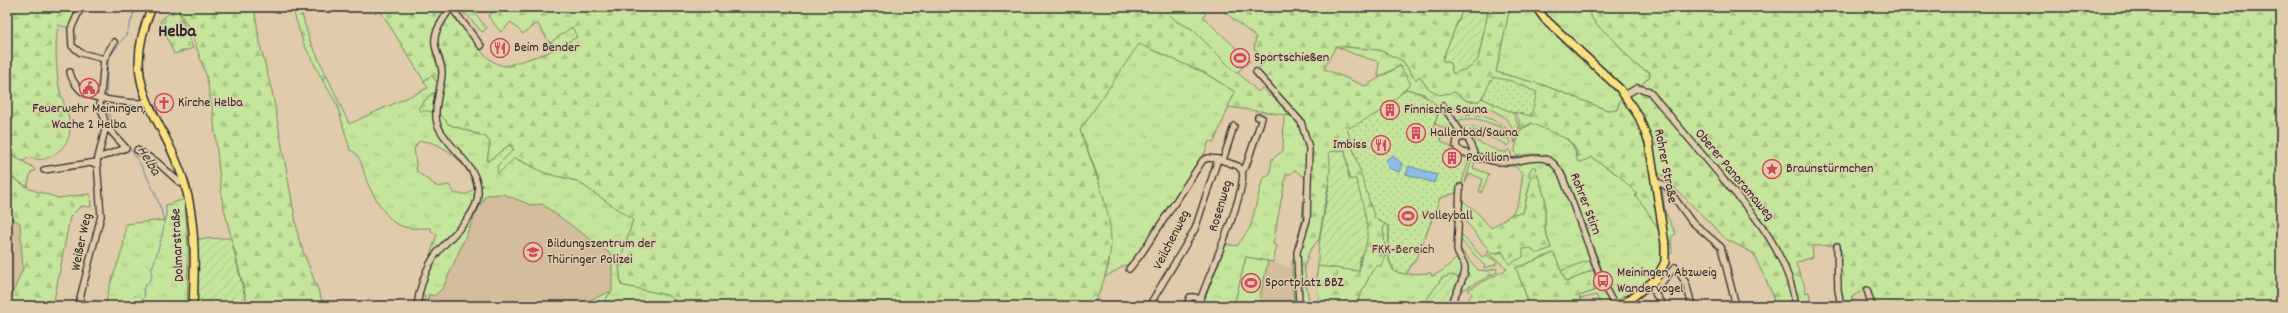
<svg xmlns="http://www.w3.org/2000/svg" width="2288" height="313" font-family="Dekko,sans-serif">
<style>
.built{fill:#d3bd9a}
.grass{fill:url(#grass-tufts);stroke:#788864;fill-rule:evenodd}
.forest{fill:url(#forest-firs);stroke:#788864}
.cemetery{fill:url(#cemetery-stones);stroke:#788864}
.park{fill:url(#park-dots);stroke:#788864}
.garden{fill:url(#garden-furrows);stroke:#788864}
.pitch{fill:#c5e59d;stroke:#788864}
.water{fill:#8cbde8;stroke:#65839c}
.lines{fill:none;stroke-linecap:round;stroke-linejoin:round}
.stream{stroke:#65839c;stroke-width:1}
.minor-casing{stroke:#2b2b2b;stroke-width:8}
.major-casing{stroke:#2b2b2b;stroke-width:10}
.minor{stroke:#e0cbaa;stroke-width:5.5}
.major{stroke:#f9e181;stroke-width:7}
.labels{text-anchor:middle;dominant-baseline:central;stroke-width:3;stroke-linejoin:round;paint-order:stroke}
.poi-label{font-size:14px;fill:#2b2b2b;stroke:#e0cbaa;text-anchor:start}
.street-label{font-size:14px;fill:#2b2b2b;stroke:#e0cbaa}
.park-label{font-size:14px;fill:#3a3e36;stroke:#e0cbaa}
.water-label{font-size:15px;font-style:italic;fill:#3a4147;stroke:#e0cbaa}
.district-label{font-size:18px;font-weight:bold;fill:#2b2b2b;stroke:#e0cbaa}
</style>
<defs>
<pattern id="grass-tufts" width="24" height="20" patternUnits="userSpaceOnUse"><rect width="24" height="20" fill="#c5e59d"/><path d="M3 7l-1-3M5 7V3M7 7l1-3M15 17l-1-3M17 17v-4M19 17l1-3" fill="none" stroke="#a9c587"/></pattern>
<pattern id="forest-firs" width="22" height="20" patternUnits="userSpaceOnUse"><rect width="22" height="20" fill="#c5e59d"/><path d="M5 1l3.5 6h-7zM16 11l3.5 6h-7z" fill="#a9c587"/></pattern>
<pattern id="cemetery-stones" width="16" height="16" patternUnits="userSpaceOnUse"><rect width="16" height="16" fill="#c5e59d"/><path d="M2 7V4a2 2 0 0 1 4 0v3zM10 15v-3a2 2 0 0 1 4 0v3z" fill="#a9c587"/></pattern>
<pattern id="park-dots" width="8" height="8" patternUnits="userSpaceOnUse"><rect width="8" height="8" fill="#c5e59d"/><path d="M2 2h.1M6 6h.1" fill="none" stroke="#a9c587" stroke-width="1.8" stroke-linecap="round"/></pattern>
<pattern id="garden-furrows" width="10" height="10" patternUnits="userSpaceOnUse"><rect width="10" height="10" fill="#c5e59d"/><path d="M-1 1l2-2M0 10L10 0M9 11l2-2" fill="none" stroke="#a9c587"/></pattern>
</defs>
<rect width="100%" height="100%" fill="#e0cbaa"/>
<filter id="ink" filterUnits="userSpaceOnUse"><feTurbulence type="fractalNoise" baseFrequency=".025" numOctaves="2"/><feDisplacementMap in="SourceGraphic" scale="8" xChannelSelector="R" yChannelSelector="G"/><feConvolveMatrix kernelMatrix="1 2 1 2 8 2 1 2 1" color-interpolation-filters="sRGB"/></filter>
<g filter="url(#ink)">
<path class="built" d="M503,194L531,205L542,204L612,255V291L575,306H426L429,294L434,296L443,288L475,215L486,195Z
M7,215L20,223L23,269L7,306Z
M1268,261L1292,268L1294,306H1258Z"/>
<path class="grass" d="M453,7H469L487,28L482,32L465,13L461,17Z
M1510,7L1527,12L1541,7L1546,12L1552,7H1588C1591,24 1603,29 1614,40C1626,53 1632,66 1650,72V76L1632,95L1621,98L1617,110H1607L1543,85L1496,72Z
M572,26L577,37L555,49L550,43Z
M1139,43L1205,73L1235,92L1214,142L1209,141L1203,158L1136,259L1105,277L1109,262L1110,234L1098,177L1080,130Z
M1336,46L1379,50L1403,61L1415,79L1419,76L1428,88L1455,92L1467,101H1479L1482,98L1513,113L1519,127L1515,143L1513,138L1515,137C1510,108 1476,102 1452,110V113H1450L1458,134L1435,124L1439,110L1424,94L1406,89L1400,66L1378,77L1379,62L1354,54Z
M431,75L439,84L436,94L432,93L421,104L431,111L444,117L448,124L486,137L490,142L487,161L509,145L515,149L497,166L514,158L545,173L577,181L633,220L619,264L621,285L667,295L682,306H600L612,291V255L542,204L531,205L503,194L486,195L475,215L443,288L434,296L429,294L426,306H423L425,297L422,293L433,256L431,253L437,234L431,231V228C421,228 407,230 397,224C387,219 373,195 368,184C363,174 362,153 350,150L337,104L322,79L327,76L349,124L428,88L424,81ZM422,141C445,142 471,167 474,188L468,194H455L449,185L438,187L417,172L414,149L418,142Z
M1292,108L1310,147L1300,306H1294L1292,264L1302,221L1305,178L1295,170L1290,174H1286L1273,244L1277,246L1273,262L1246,257L1234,306H1202L1226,244L1237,246L1250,228L1263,178L1270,175L1272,159L1283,151L1284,115L1294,116Z
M1456,115L1458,117C1474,113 1489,116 1503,126L1504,125L1507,131H1503L1504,129C1488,122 1477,116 1459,120V123L1455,117Z
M1531,122C1548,130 1575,136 1576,157L1582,162L1591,157L1618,175L1637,194L1636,196C1652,215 1674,246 1658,272C1651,284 1637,290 1626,297L1624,295L1619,300L1615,298L1611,294L1586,228L1591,227L1590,224L1585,226L1564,171C1553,153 1535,152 1516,156L1515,148L1521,129L1530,125Z
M1464,127L1480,128L1506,139V137H1508L1510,144L1506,146V144L1476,131L1470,130L1467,133L1462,128Z
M1473,137L1475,138L1474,140L1500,152H1507L1508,150H1510L1512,157L1497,160L1482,156V154L1479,155L1472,148L1471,139Z
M7,151L34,168L35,171L31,172L27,187L7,174Z
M1538,159L1548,162L1559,175L1612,306H1601L1596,295L1579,299V296L1594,291V281L1597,280L1589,260L1561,271L1554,253L1516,268L1528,301L1526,306H1464L1472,294L1468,290L1507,269L1501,263L1487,253L1489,250L1493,254L1531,247L1551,248L1545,230V198L1536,171L1531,179L1523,213L1512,214L1519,201L1523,173L1514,166H1504L1505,164Z
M185,199L188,251L187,306H106C108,277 127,254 125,224L166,220V205Z
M1385,223L1389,226V260L1393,270L1406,274L1431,273L1432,276L1442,271L1456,259L1464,266L1460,278H1442L1422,306H1355L1372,271L1377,266L1380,247L1385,245L1383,230Z"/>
<path class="forest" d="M7,7H79L70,28L58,25C55,44 56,62 58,81C61,107 85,133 55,154C45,160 41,161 30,157L23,161L13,157V154L7,151Z
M177,7H254L261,49L272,91L299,240L324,306H248L222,200L213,112L206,75L192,34Z
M292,7H300L309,39L327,76L322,79L303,42Z
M378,7H450C462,24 484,66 506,66L547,53L577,37L572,27L550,43L537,23L523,34L511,22L501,32L488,16L500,7H1162L1176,21L1192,29L1258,92L1262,88L1295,116L1228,107L1235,92L1205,73L1139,44L1080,130C1091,162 1110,205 1111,239C1111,263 1103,285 1093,306H1020L1016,303L1014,306H682L667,295L621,285L619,264L633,220L577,181L545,173L515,158L498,174L497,166L514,149L509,145L487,162L490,142L486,137L448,124C443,114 431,110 420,111L418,108L432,93L436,94L439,84L431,75L424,81Z
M1218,7H1464L1442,60L1450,63L1453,73L1478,59L1489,7H1533L1534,11L1527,12L1510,7L1496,72L1543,85L1607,110H1617L1621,98L1632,95L1650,76V72C1632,66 1626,53 1614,40C1603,29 1591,24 1588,7H2281V306H1874L1868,288L1853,296L1850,306H1843L1840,294V245L1812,246L1813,257L1796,263C1798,274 1805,281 1806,293L1809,292L1811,306H1774L1773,295L1753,253L1726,239L1660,173L1654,186L1661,234L1644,206L1635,196L1637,194L1618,175L1591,157L1582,162L1577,161L1576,149L1569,140L1531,123L1521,129C1520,111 1502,100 1489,88L1479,101H1467L1455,92L1439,95L1428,88L1419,76L1416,80L1403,61L1379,50L1336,46L1324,69L1365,86L1400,66L1411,84L1351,140L1352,143L1437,198L1459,192L1440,198L1418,255L1406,274L1395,272L1389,260V226L1385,223L1383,230L1385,246L1380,247V253L1385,255L1381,266H1377L1372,271L1355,306H1320L1316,278L1318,266L1359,271L1367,227L1349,179L1345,150L1330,152L1331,169L1319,239L1309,252L1304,267L1309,303L1307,304V306H1300L1297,252L1307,220L1310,170L1304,125L1260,72L1259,68L1267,60L1254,49L1256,37Z
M1472,158L1482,161L1481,163L1475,161L1473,168L1489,174L1481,193L1479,191L1483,179L1470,174L1465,183Z
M1532,167H1535L1545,198V230L1551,248L1536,254L1531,248L1523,249V257L1509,264L1502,251L1492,254L1459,213L1460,199L1475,210L1491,228L1512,214L1523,213L1531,179L1529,173Z
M7,174L30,189L58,198L90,194L91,207L81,206L70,217L53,306H7L23,269L20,223L7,215Z
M1662,188L1665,212L1676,234L1671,237L1672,253L1669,254L1658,189Z
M1461,234L1482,257L1485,255L1496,261L1497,264L1484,268L1485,266L1460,239Z
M1458,246L1478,270L1488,271L1496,268L1497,272L1461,291L1459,289L1466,269L1459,255Z
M1554,253L1566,282L1593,270L1597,281L1594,282V291L1579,296L1581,306H1530L1516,268Z
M612,291L600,306H575Z"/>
<path class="cemetery" d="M177,7L193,48L174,54L160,21Z"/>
<path class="park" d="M1493,77L1511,81L1537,92L1531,116L1515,112L1513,113L1482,98Z
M1406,89C1419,93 1433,97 1439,110L1432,130L1438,132L1442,142L1451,147L1454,154L1469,159L1459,192L1440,198L1418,255L1406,274L1395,272L1389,260V226L1375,219L1347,129L1382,111Z"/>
<path class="garden" d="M1464,7H1489L1478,59L1471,67L1453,74L1450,63L1442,60Z
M1345,150L1349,179H1356C1361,198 1376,242 1360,257L1359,271L1318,266C1317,228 1334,191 1329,152Z
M231,238L247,306H195V239Z
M1589,260L1593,270L1566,282L1561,271Z
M1451,275L1460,278L1448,306H1422L1442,278Z"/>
<path class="pitch" d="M1162,7H1197L1206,14L1203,17L1250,61L1236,73L1192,29L1176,21Z
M1246,257L1268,261L1258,306H1234Z"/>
<path class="water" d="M1392,155L1402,164L1399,172L1388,168L1386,160Z
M1409,166L1437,175L1434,183L1406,174Z"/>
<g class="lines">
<path class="stream" d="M106,96L108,59L126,35L136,7
M106,101L113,129
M127,145C140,159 163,205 164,224C164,231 154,264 151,271L152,277L143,289L145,296L136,306"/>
<g class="minor-casing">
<path id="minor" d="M81,7L71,29L72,46L81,53L104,59
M70,72C71,79 78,90 86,94C96,99 137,105 147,102
M1256,72L1301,122L1309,148L1307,220L1297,252L1299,306
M1625,95L1637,88L1649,91L1755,217C1774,242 1791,274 1796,306
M1443,106L1464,137
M137,150L157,162L179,182L184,183
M1475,155L1468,139L1462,137L1457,140L1456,146C1459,152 1465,153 1471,154C1481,157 1491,162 1501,162C1527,164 1548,144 1563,178L1603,284L1615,306
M98,158L126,148L106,126
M1223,160L1234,126
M44,170L97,162
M1656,183H1660L1666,186L1691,221L1721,247L1736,306
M1837,246L1838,290L1841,306
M1129,269L1141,254L1203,160L1208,158L1218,159
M1651,287L1663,306
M1652,289L1657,288L1675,267L1686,283L1692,306
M1867,290L1872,306
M78,306L101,216L97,162L106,126L100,104L104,59L114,42
M417,306C419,289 426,267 437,253C450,236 477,217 478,194C480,167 450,150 439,128C431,113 441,90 442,74C443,61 431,48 436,33C439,24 446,15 451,7L481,46
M1149,306L1195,229L1218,159L1238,166L1242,171
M1186,306L1190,297H1195L1200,301
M1198,306C1206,281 1248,191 1242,171L1246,166L1262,118L1258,117
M1449,306C1454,298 1466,276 1465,267C1464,260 1458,257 1457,250L1460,187"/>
</g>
<g class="major-casing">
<path id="major" d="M152,7C116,90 164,113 185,185C196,223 195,266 193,306
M1536,7L1544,18L1620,89L1639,117L1649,143L1665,244V262L1656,279L1621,306"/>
</g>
<use href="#minor" class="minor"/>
<use href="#major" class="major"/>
</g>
</g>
<defs>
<g id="restaurant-ring" transform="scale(1)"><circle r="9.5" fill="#e0cbaa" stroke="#d1495b" stroke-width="1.5"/><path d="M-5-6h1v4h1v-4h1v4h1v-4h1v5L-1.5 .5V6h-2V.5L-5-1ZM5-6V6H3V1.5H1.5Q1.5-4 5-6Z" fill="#d1495b"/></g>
<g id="stadium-ring" transform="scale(1)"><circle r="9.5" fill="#e0cbaa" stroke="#d1495b" stroke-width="1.5"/><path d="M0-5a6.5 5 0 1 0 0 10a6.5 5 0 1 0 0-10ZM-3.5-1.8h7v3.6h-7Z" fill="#d1495b"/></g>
<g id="civic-ring" transform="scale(1)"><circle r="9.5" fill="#e0cbaa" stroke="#d1495b" stroke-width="1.5"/><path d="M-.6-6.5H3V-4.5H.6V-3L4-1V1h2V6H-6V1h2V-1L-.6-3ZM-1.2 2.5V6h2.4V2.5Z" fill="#d1495b"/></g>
<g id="church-ring" transform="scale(1)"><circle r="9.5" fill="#e0cbaa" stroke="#d1495b" stroke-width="1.5"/><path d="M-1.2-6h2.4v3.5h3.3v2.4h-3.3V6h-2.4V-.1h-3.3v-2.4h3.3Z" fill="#d1495b"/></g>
<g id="building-ring" transform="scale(1)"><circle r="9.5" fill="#e0cbaa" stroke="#d1495b" stroke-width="1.5"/><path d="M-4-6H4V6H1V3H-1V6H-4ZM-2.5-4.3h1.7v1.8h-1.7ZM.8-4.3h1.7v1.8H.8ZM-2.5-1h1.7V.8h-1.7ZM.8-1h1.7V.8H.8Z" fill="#d1495b"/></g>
<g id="sight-ring" transform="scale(1)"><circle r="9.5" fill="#e0cbaa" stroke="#d1495b" stroke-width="1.5"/><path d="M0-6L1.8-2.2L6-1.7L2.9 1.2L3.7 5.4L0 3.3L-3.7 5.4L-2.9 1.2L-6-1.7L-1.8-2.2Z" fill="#d1495b"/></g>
<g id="school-ring" transform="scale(1)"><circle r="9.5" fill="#e0cbaa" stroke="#d1495b" stroke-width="1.5"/><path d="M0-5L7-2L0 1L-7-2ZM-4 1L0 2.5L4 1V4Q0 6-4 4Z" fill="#d1495b"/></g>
<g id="bus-ring" transform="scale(1)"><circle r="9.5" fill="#e0cbaa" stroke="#d1495b" stroke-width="1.5"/><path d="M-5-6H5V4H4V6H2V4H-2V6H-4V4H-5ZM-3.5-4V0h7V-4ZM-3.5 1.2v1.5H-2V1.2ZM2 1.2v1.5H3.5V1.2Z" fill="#d1495b"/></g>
</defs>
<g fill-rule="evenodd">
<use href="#restaurant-ring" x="500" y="48"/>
<use href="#stadium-ring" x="1240" y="58"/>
<use href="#civic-ring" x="89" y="88"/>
<use href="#church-ring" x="164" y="103"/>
<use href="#building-ring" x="1390" y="110"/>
<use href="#building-ring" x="1416" y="133"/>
<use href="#restaurant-ring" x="1381" y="145"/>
<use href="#building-ring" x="1452" y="158"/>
<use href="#sight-ring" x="1772" y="169"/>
<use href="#stadium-ring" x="1408" y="216"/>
<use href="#school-ring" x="533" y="252"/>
<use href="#bus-ring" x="1603" y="281"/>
<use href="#stadium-ring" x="1251" y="283"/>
</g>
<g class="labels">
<g class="poi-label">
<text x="514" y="48">Beim Bender</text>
<text x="1254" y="58">Sportschießen</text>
<text x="178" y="103">Kirche Helba</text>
<text x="89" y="109" text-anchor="middle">Feuerwehr Meiningen,<tspan x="89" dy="16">Wache 2 Helba</tspan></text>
<text x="1404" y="110">Finnische Sauna</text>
<text x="1430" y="133">Hallenbad/Sauna</text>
<text x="1367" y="145" text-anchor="end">Imbiss</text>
<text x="1466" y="158">Pavillion</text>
<text x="1786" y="169">Braunstürmchen</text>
<text x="1422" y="216">Volleyball</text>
<text x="547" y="244">Bildungszentrum der<tspan x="547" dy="16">Thüringer Polizei</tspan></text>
<text x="1617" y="273">Meiningen, Abzweig<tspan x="1617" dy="16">Wandervogel</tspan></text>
<text x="1265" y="283">Sportplatz BBZ</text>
</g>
<g class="street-label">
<text transform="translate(1665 166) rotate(79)">Rohrer Straße</text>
<text transform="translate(1734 175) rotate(50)">Oberer Panoramaweg</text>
<text transform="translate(1585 204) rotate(69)">Rohrer Stirn</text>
<text transform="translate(1221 206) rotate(-73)">Rosenweg</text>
<text transform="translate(1172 240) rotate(-63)">Veilchenweg</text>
<text transform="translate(82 242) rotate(-78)">Weißer Weg</text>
<text transform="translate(178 245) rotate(-93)">Dolmarstraße</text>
</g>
<g class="park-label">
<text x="1403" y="250">FKK-Bereich</text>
</g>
<g class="water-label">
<text transform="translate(148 161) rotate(59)">Helba</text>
</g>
<g class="district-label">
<text x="177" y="32">Helba</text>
</g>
</g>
<rect width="2288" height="313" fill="none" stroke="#e0cbaa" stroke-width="24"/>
<rect x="12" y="12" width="2264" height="289" fill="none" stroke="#2b2b2b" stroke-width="1.5" filter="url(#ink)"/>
</svg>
